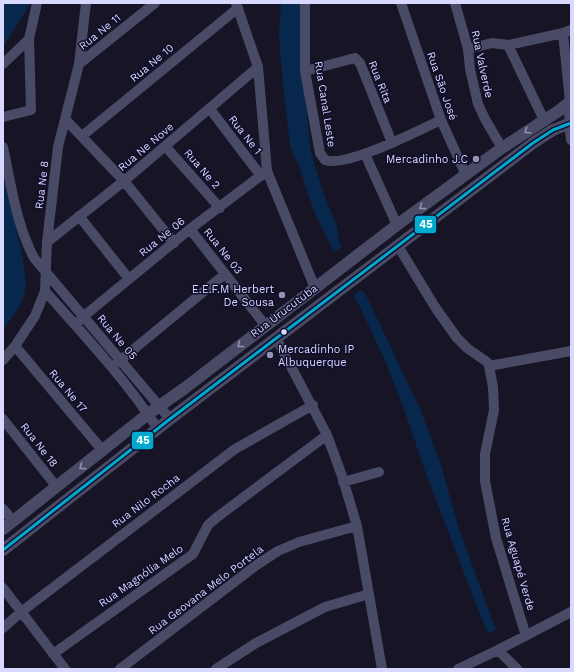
<svg xmlns="http://www.w3.org/2000/svg" width="574" height="672" font-family="'Work Sans',sans-serif">
<style>
.water{fill:#08274d}
.lines{fill:none;stroke-linecap:round;stroke-linejoin:round}
.minor{stroke:#494a66;stroke-width:10}
.tertiary{stroke:#494a66;stroke-width:12}
.bus-1-casing{stroke:#100e2b;stroke-width:6}
.bus-1{stroke:#00a9ce;stroke-width:3}
.oneway{stroke:#9191b2}
.poi-dot{fill:#9593b3;stroke:#100e2b;stroke-width:1.5}
.bus-dot{fill:#d9d8ff;stroke:#100e2b;stroke-width:1.5}
.labels{text-anchor:middle;dominant-baseline:central;stroke-width:3;stroke-linejoin:round;paint-order:stroke}
.street-label{font-size:11px;fill:#d9d8ff;stroke:#100e2b}
.poi-label{font-size:11px;fill:#d9d8ff;stroke:#100e2b;text-anchor:end}
.line-badge{stroke:#100e2b;stroke-width:1.5}
.badge-label{font-size:11px;text-anchor:middle;font-weight:bold;fill:#fff}
</style>
<rect width="100%" height="100%" fill="#161425"/>
<path class="water" d="M3,3H31L3,47Z
M281,3H300L308,126L311,153L323,192L337,227L339,241L342,247L334,252L314,211L305,185L299,165L290,147L281,64L279,35Z
M3,169L23,258L26,284L24,296L20,306L3,330Z
M360,290L365,293L421,411L441,465L458,526L496,630L488,633L479,612L425,471L405,412L384,358L354,295Z"/>
<g class="lines">
<path class="minor" d="M236,3L258,67L267,171L315,288
M305,3V71L320,153L325,160C346,168 419,130 441,120
M401,3L441,120L466,175
M455,3L468,49L470,69L478,104L485,119L502,148
M563,33L570,102L569,123L571,140
M508,45L544,120
M468,49L492,43L508,45L563,33L571,30
M3,64L29,39L37,3
M79,64L155,3
M305,71L355,58L360,63L392,143
M210,109L261,176
M3,117L31,110L29,39
M65,119L124,181L174,243
M82,136L238,8
M165,146L220,208
M3,147C11,184 16,224 34,258L170,419
M365,154L397,225
M79,216L129,279
M190,229L265,325
M47,242L124,181L258,67
M398,246L435,307L457,338L467,348L487,362L489,366L493,387L494,410L485,454V481L496,538L526,636
M45,291C84,335 126,380 158,429
M75,325L84,316L190,229L267,171
M276,338L327,435L342,476L357,526L382,669
M15,346L103,451
M3,360L15,346L35,316L45,291L47,242L58,147L79,64L86,3
M117,363L225,274
M489,366L571,351
M3,419L56,486
M343,482L379,472
M3,509L13,521
M3,588L65,669
M3,628L21,612L235,449L313,405
M498,650L517,669
M53,654L193,554L208,525L216,518L327,435
M120,669L258,564L278,551L299,542L357,526
M216,669L256,643L325,607L369,594
M458,669L498,650L571,612"/>
<path class="tertiary" d="M3,529L148,414L185,388L397,225L502,148L560,110L571,101
M3,550L170,419L533,143L553,130L571,123"/>
<g class="bus-1-casing">
<path id="bus-1" d="M3,550L170,419L533,143L553,130L571,123"/>
</g>
<use href="#bus-1" class="bus-1"/>
</g>
<defs><path id="oneway-chevron" d="M-2-3.5L2.5 0L-2 3.5" fill="none" stroke-width="1.6" stroke-linecap="round" stroke-linejoin="round"/></defs>
<g class="oneway">
<use href="#oneway-chevron" transform="translate(527 131) rotate(146)"/>
<use href="#oneway-chevron" transform="translate(422 207) rotate(144)"/>
<use href="#oneway-chevron" transform="translate(240 345) rotate(142)"/>
<use href="#oneway-chevron" transform="translate(82 467) rotate(143)"/>
</g>
<g class="poi-dot">
<circle cx="476" cy="159" r="4"/>
<circle cx="282" cy="295" r="4"/>
<circle cx="270" cy="355" r="4"/>
</g>
<circle class="bus-dot" cx="284" cy="332" r="3.5"/>
<g class="labels">
<g class="street-label">
<text transform="translate(100 32) rotate(-39)">Rua Ne 11</text>
<text transform="translate(152 63) rotate(-40)">Rua Ne 10</text>
<text transform="translate(482 64) rotate(78)">Rua Valverde</text>
<text transform="translate(380 82) rotate(68)">Rua Rita</text>
<text transform="translate(442 86) rotate(71)">Rua São José</text>
<text transform="translate(325 104) rotate(81)">Rua Canal Leste</text>
<text transform="translate(245 135) rotate(52)">Rua Ne 1</text>
<text transform="translate(146 147) rotate(-40)">Rua Ne Nove</text>
<text transform="translate(202 169) rotate(49)">Rua Ne 2</text>
<text transform="translate(42 185) rotate(-83)">Rua Ne 8</text>
<text transform="translate(162 237) rotate(-39)">Rua Ne 06</text>
<text transform="translate(223 251) rotate(52)">Rua Ne 03</text>
<text transform="translate(284 311) rotate(-37)">Rua Urucutuba</text>
<text transform="translate(117 337) rotate(50)">Rua Ne 05</text>
<text transform="translate(68 391) rotate(50)">Rua Ne 17</text>
<text transform="translate(39 445) rotate(52)">Rua Ne 18</text>
<text transform="translate(146 501) rotate(-37)">Rua Nilo Rocha</text>
<text transform="translate(518 564) rotate(74)">Rua Aguapé Verde</text>
<text transform="translate(141 576) rotate(-35)">Rua Magnólia Melo</text>
<text transform="translate(206 590) rotate(-37)">Rua Geovana Melo Portela</text>
</g>
<g class="poi-label">
<text x="468" y="159">Mercadinho J.C</text>
<text x="274" y="289">E.E.F.M Herbert<tspan x="274" dy="13">De Sousa</tspan></text>
<text x="278" y="349" text-anchor="start">Mercadinho IP<tspan x="278" dy="13">Albuquerque</tspan></text>
</g>
</g>
<g class="line-badge">
<rect x="414" y="215" width="23" height="19" rx="4" fill="#00a9ce"/>
<rect x="131" y="431" width="23" height="19" rx="4" fill="#00a9ce"/>
</g>
<g class="badge-label">
<text x="426" y="228">45</text>
<text x="143" y="444">45</text>
</g>
<rect width="574" height="672" fill="none" stroke="#d9d8ff" stroke-width="8"/>
</svg>
